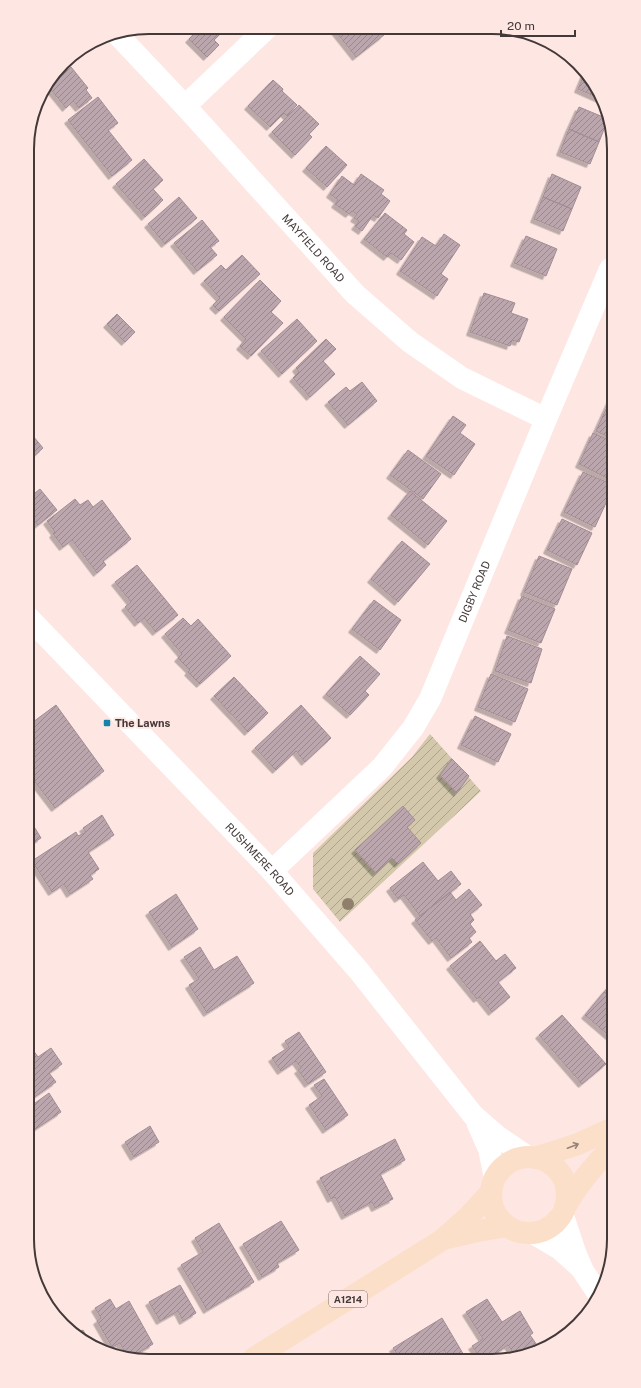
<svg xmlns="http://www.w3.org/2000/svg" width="641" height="1388" font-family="'Public Sans',sans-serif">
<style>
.garden{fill:url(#garden-furrows)}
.building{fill:url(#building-hatch);stroke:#a38d95;filter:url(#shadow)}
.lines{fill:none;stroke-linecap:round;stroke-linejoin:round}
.minor{stroke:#fff;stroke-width:22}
.tertiary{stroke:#fff;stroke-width:22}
.primary{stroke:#fcdfc9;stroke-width:22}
.tree{fill:#8f7f6c}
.oneway{stroke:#968479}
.poi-dot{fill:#1582aa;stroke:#fee6e3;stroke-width:1.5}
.labels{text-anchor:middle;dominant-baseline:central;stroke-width:3.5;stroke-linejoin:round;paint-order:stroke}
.shield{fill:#fee6e3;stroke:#7b6d6b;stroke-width:1}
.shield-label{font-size:10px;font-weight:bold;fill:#433938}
.street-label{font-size:11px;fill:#433938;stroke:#fee6e3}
.poi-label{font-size:11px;font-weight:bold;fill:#433938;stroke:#fee6e3;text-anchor:start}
.rim{fill:none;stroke:#433938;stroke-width:2}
</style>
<defs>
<pattern id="garden-furrows" width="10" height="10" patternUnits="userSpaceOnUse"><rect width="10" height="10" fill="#d3c8ac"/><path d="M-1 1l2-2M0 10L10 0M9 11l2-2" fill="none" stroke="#ada38d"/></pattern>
<pattern id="building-hatch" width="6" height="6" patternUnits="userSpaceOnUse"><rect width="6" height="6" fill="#bca6ad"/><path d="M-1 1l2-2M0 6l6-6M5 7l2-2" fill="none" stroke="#9a888e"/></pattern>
<filter id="shadow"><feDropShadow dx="-3.5" dy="3.5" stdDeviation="0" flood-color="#0004"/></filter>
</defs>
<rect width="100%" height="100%" fill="#fee6e3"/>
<path class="garden" d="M430,734L481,791L340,922L313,889V853L412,757Z"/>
<path class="building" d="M201,27H227L214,40L219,45L207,57L189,39Z
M333,28H379L384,35L356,57Z
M71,67L88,88L86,90L92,98L79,108L73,101L66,108L48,86Z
M585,72L598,88L603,100L578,89Z
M273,80L283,89L282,91L297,105L287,116L284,113L270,127L248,106Z
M98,97L118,123L108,130L132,160L112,176L68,120Z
M299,105L319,124L309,134L312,137L295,155L272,132Z
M579,107L608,119L599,142L569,129Z
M569,129L599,142L590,164L560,152Z
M326,146L347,165L327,187L306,168Z
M144,159L163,180L153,189L163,200L145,217L116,184Z
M361,174L384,190L381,194L390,201L378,218L373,215L362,231L355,226L359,221L354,218L357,214L352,211L349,214L335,204L338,200L330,194L342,176L354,185Z
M552,174L581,187L572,209L543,197Z
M179,197L197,218L165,244L148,224Z
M543,197L572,209L563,231L534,219Z
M385,213L407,230L404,234L414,242L401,260L391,253L387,257L364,239Z
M202,220L219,241L210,247L217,255L197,271L174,243Z
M444,234L460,245L441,274L448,279L437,296L400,271L422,237L436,246Z
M526,236L557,249L546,276L514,263Z
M242,255L260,274L219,311L213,305L220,298L204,281L221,265L226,270Z
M260,280L281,301L271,312L283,323L251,356L240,346L246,339L224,317Z
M484,293L515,303L511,313L528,319L519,342L512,340L510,346L470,332Z
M117,314L135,332L125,342L107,324Z
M297,319L317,341L282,374L261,351Z
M326,339L336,349L323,361L335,374L310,397L293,378L299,372L296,368Z
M362,382L377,401L348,425L328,402L346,387L350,391Z
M611,398V438L596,431Z
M453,416L466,425L460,433L475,444L454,475L426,456Z
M28,430L43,448L31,459L30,458L28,459Z
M593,433L611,441V480L579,464Z
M408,450L441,474L423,499L390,475Z
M583,472L611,484V492L595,527L564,512Z
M40,489L57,510L38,525L29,514V498Z
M410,491L447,521L428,545L391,515Z
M75,499L80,505L88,500L93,507L102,500L131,539L103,561L106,565L97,573L72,540L63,547L53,534L55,532L47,521Z
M562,519L592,533L577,565L547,550Z
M402,541L430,564L398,602L371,579Z
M539,556L572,569L557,605L524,592Z
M137,565L178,615L156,632L144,618L138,623L125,607L131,602L115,582Z
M522,596L555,609L541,643L508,630Z
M374,600L401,620L380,650L352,629Z
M183,618L191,626L198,619L231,656L200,684L188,672L190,670L178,658L182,654L165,634Z
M507,636L542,649L531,683L495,671Z
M360,656L380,674L365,691L369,695L350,715L326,694Z
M491,674L528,689L515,722L478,707Z
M234,677L268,713L248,732L214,696Z
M56,705L104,771L55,808L29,774V725Z
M301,705L331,738L305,762L296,751L276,770L255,748Z
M475,716L511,734L498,762L461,745Z
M452,759L469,776L457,793L440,775Z
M403,806L415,820L407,827L421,843L398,864L392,858L376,873L355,850Z
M102,815L114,835L88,852L99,869L90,875L93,879L70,894L64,884L52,892L32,861L76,832L78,836L86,832L83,828Z
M30,820L41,838L30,845Z
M423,862L438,881L451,871L461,884L420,916L404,895L398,899L390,888Z
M469,889L482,905L470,914L474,920L470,924L476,932L469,938L472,942L451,958L436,938L432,941L415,920L450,892L456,900Z
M176,894L198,929L172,947L149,912Z
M480,941L496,961L505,954L516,968L498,982L510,997L492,1012L480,997L477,999L450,966Z
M200,947L214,970L237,956L254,983L207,1013L189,985L199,979L184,957Z
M613,982V999L604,992Z
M604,992L613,999V1039L585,1015Z
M562,1015L606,1064L582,1084L539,1035Z
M299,1032L326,1072L308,1084L298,1070L301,1068L296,1061L281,1071L272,1058L289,1047L285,1041Z
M51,1048L62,1064L49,1073L56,1082L33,1098L31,1095L30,1052L33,1050L38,1057Z
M324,1079L348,1115L326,1130L309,1105L322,1096L314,1085Z
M49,1093L61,1112L31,1132V1106Z
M150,1126L159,1142L134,1157L125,1142Z
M395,1139L405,1160L380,1174L393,1199L375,1208L372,1202L345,1216L335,1197L331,1199L320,1178Z
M281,1221L299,1250L277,1263L279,1267L262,1277L243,1244Z
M219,1223L254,1282L207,1310L181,1265L203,1252L195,1238Z
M180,1285L196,1313L183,1321L178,1311L160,1321L149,1302Z
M110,1299L116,1309L129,1301L153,1344L136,1354L135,1352L127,1356L120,1343L112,1347L97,1321L101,1318L95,1308Z
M487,1299L502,1322L520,1311L533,1333L530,1335L539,1348L524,1357H516L508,1345L490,1357H480L472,1346L483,1339L466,1312Z
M442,1318L465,1357H448L444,1350L431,1357H399L393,1348Z
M83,1330L89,1341L76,1334Z"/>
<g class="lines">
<g class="minor">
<path id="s1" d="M116,33L185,106L355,294L410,342L462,378L546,419"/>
<path d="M185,106L267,28"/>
<path id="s2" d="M272,871L382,767L413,728L430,699L546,419L610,269"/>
</g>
<g class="tertiary">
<path id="s3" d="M29,618L272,871L359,971L473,1115L497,1136L528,1157"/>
<path d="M477,1122L489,1149L495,1178"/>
<path d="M562,1213L575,1252L583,1271L599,1295"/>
<path d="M533,1233L560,1249L580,1267"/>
</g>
<path class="primary" d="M491 1195a38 38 0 1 1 76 0a38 38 0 1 1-76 0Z
M535,1158L578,1144L613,1128
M565,1207C578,1184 595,1164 613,1146
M447,1238L478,1231L507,1226
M254,1358L442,1240L469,1216L491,1192"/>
</g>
<circle class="tree" cx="348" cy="904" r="6"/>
<defs><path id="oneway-shaft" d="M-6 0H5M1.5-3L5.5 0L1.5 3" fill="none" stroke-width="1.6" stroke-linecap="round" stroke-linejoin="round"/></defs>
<use class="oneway" href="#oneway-shaft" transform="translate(573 1146) rotate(-21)"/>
<rect class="poi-dot" x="103" y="719" width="8" height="8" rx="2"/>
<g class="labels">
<rect class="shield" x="329" y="1291" width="38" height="16" rx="3"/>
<g class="shield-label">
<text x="348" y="1299">A1214</text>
</g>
<g class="street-label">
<text stroke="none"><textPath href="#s1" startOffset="292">MAYFIELD ROAD</textPath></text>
<text stroke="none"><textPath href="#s2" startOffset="351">DIGBY ROAD</textPath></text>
<text stroke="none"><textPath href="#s3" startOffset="334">RUSHMERE ROAD</textPath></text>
</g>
<g class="poi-label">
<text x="115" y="723">The Lawns</text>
</g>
</g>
<path d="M0 0H641V1388H0ZM149 34H492A115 115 0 0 1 607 149V1239A115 115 0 0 1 492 1354H149A115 115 0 0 1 34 1239V149A115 115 0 0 1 149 34Z" fill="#fee6e3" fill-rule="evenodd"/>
<path class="rim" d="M149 34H492A115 115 0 0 1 607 149V1239A115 115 0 0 1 492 1354H149A115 115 0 0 1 34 1239V149A115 115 0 0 1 149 34Z"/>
<path d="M501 30v6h74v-6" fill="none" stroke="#433938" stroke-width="2"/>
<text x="507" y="30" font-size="12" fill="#433938" stroke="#fee6e3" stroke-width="3" paint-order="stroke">20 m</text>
</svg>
